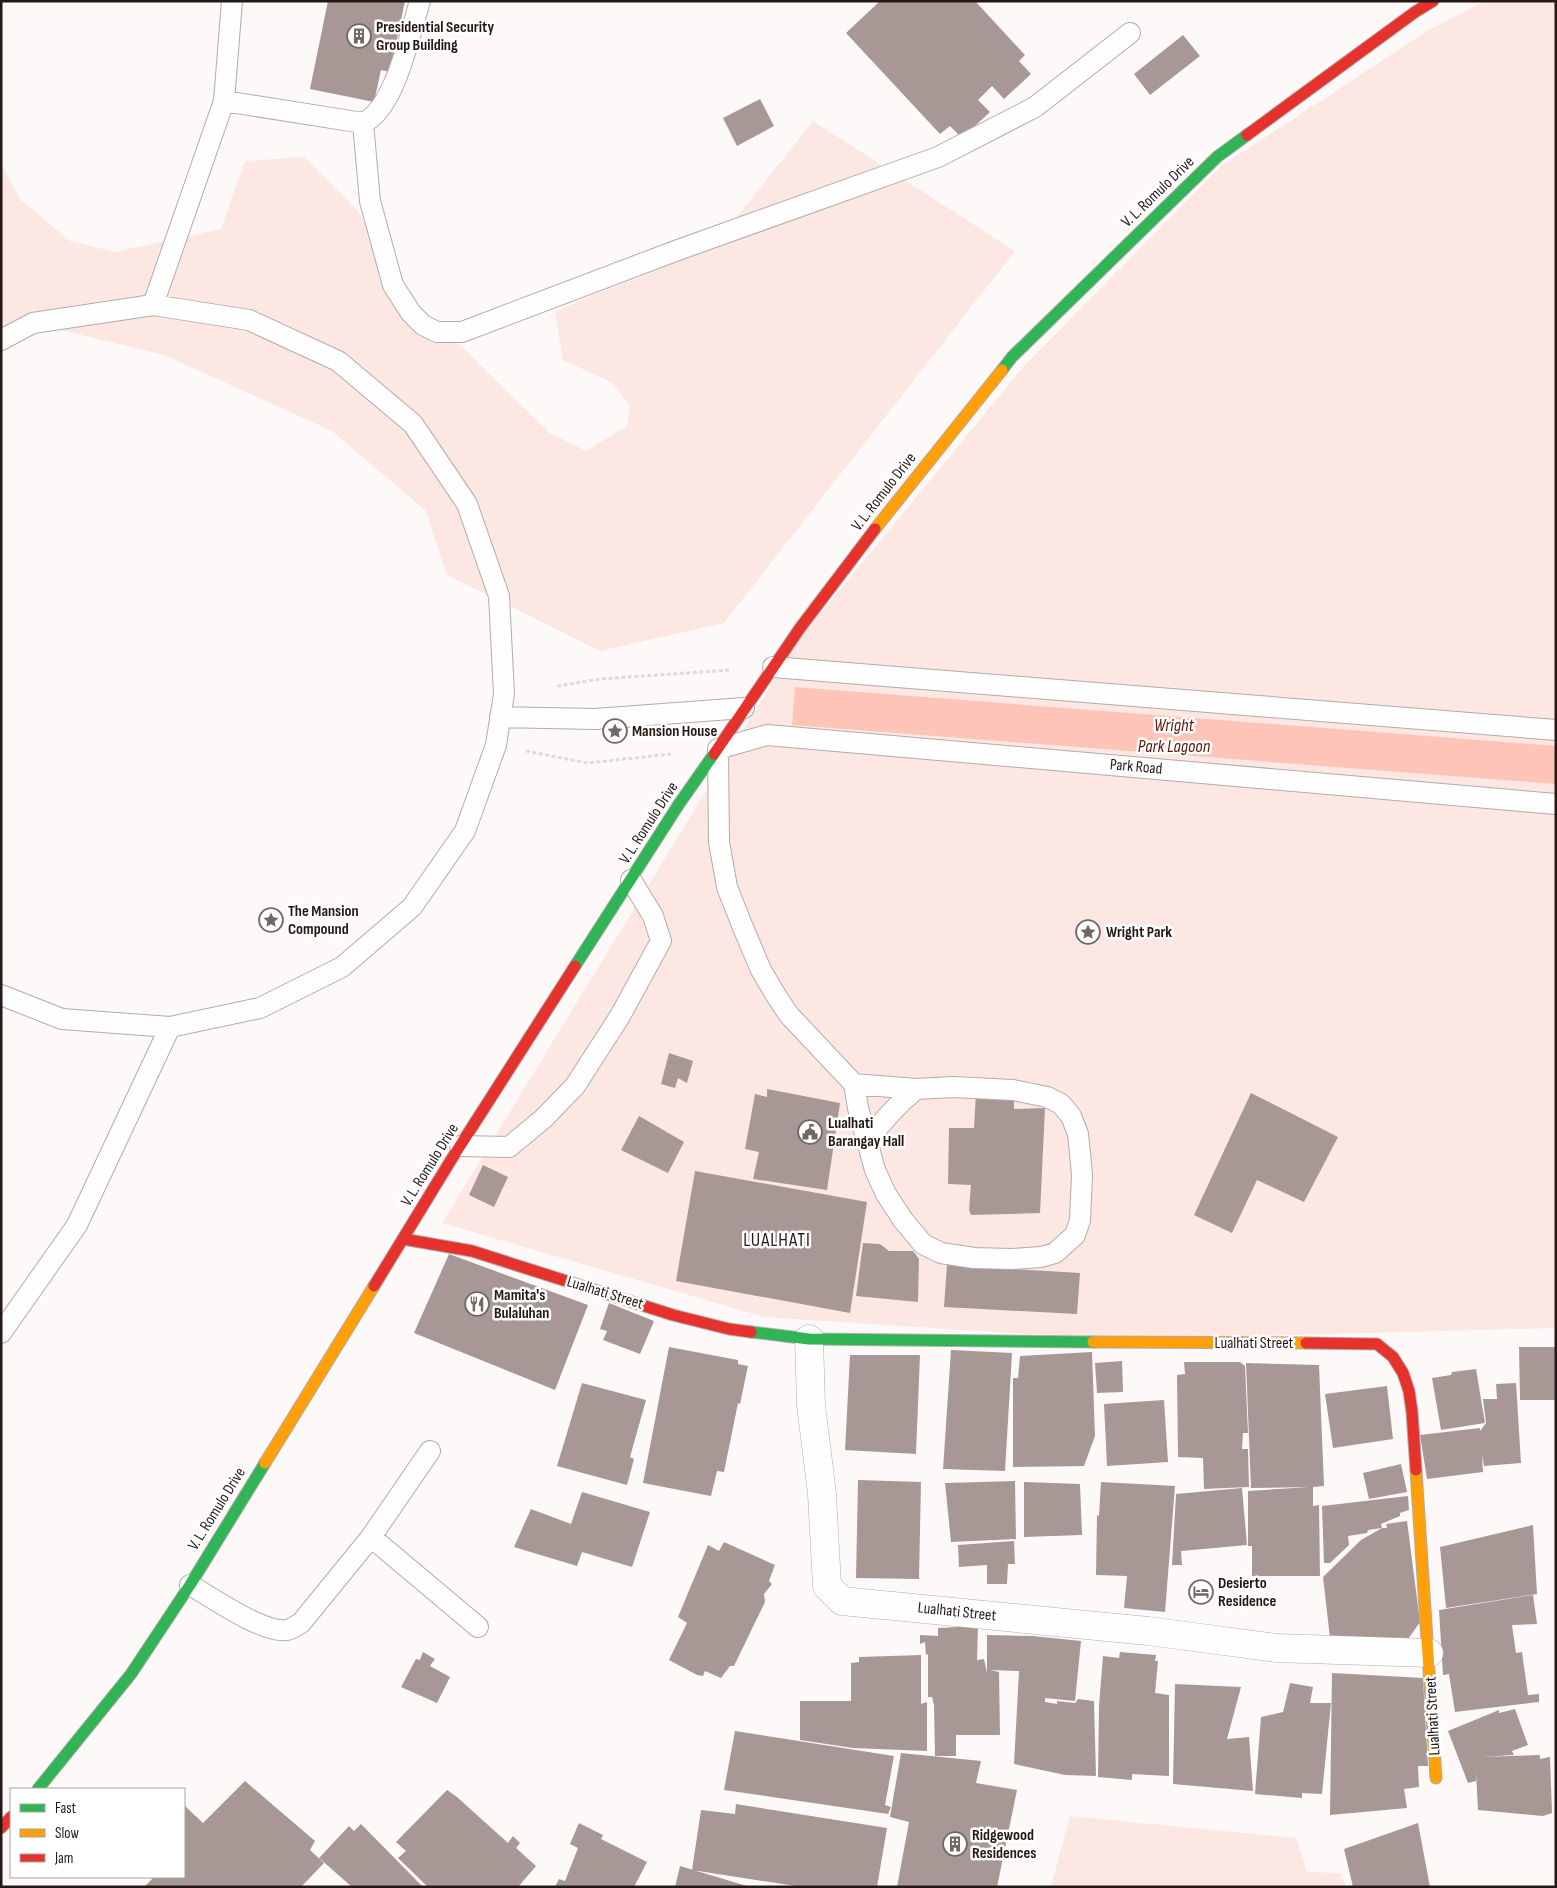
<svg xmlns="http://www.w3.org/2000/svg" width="1557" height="1888" font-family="'Sofia Sans Condensed',sans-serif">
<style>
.green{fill:#fde7e2}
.water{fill:#fec4b8}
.building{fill:#a79895}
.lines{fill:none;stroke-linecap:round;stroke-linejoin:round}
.lane-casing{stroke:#b3abaa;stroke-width:22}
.street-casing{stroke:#b3abaa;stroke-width:29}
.fast-casing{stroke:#b3abaa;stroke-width:13}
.slow-casing{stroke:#b3abaa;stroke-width:13}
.jam-casing{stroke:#b3abaa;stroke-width:13}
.path{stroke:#dddbdb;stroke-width:3;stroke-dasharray:4 2.5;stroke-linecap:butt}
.lane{stroke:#fffefe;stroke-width:20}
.street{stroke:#fffefe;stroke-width:28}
.fast{stroke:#30b455;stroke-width:11}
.slow{stroke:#ff9f0a;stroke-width:11}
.jam{stroke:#e5322d;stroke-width:11}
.labels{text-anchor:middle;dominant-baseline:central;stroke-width:5;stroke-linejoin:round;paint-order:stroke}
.poi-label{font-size:16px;font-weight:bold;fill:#251916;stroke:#fff;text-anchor:start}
.street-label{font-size:16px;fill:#251916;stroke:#fff}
.water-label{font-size:18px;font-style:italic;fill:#5c1709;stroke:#fff}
.quarter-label{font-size:19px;letter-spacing:1px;fill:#251916;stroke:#fff}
</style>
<rect width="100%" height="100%" fill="#fdf9f8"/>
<path class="green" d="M1485,1H1556V1328L1120,1340L764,1317L442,1223L797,642L1024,366L1220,167L1427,31Z
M813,121L1015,251L724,623L600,651L447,575L426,511L332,431L164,355L20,320L1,330V164L21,200L70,241L115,252L221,229L245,161L304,157L356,209L420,306L550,433L586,451L627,426L630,406L611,382L563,360L555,312L590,296L658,270L732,223Z
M1070,1816L1296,1838L1307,1872L1341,1873L1346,1887H1051Z"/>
<path class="water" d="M795,687L1556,746V784L792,725Z"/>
<path class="building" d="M328,1H405L390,72L381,70L374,102L310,89Z
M880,1H975L1025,55L1019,61L1031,74L1004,99L992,86L978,100L990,112L962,138L950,126L940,134L846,33Z
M1183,35L1200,56L1150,95L1134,74Z
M760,99L774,126L737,146L723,118Z
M669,1053L693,1061L687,1083L678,1078L675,1088L661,1084Z
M767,1089L840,1103L827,1190L753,1179L759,1152L745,1149L755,1094L767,1097Z
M976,1093L1014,1095V1109L1045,1108L1040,1213L971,1215L969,1210L971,1185L948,1184L949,1128H974Z
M1251,1093L1338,1137L1304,1202L1257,1180L1232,1233L1194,1215Z
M639,1116L684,1142L668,1173L621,1150Z
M483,1165L508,1177L494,1207L469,1195Z
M695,1171L867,1202L850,1313L676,1281Z
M863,1243L880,1244L889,1251H913L919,1259L918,1302L856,1296Z
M449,1254L588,1305L555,1390L414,1333Z
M947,1265L1080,1273L1077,1314L944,1307Z
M609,1303L654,1321L640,1354L603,1340L607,1331L600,1329Z
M669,1347L738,1360V1364L748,1366L740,1404L738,1403L724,1472L717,1471L711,1496L643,1483Z
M1519,1347H1556V1400H1520Z
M951,1350L1012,1353L1005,1471L943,1469Z
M1092,1352L1095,1436L1084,1466L1013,1467V1378H1018L1020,1356Z
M850,1355H920L916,1454L845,1450Z
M1122,1361L1123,1392L1097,1393L1095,1363Z
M1184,1362H1240L1245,1366L1248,1433H1243L1242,1449H1248L1249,1487L1204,1489L1203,1458L1178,1457L1177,1375L1185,1374Z
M1246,1363L1319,1365L1324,1486L1313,1487V1506L1319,1505L1320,1576H1252V1546H1248V1491L1309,1487L1251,1488Z
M1476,1369L1485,1423L1441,1430L1432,1378L1451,1375L1452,1372Z
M582,1383L646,1400L630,1457L634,1459L627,1485L557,1466Z
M1516,1383L1521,1463L1484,1466L1482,1454L1483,1472L1427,1479L1420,1435L1480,1428V1431L1486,1423L1483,1399H1497L1496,1384Z
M1387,1386L1393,1439L1333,1448L1325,1394Z
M1164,1400L1168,1462L1107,1466L1104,1404Z
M1401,1464L1407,1492L1369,1499L1363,1473Z
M858,1480L921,1482L919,1579L856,1578Z
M1015,1481L1016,1539L951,1542L945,1483Z
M1024,1482L1080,1484L1082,1535L1024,1537Z
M1101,1482L1175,1486L1165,1612L1124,1608L1127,1576L1096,1575L1097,1515L1099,1516Z
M1242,1488L1247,1545L1181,1551L1182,1565H1172L1176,1494Z
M582,1492L650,1512L632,1567L582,1552L577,1566L514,1547L531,1509L571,1524Z
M1408,1496L1409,1510L1400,1513V1516L1381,1524L1382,1528L1368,1530L1367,1533L1348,1536L1349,1545L1330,1563H1324L1322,1506Z
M1407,1521L1420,1622L1406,1642L1330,1638L1323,1577L1361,1540L1382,1528H1387L1386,1524Z
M1533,1525L1537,1594L1446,1608L1440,1547Z
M1014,1541L1015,1564H1008L1007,1584H987V1565L959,1567L958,1545Z
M724,1542L775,1565L769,1581L772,1584L764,1594L765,1602L734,1666H730L721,1678L705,1671L703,1676L697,1675L669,1660L687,1623L678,1617L708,1545L719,1551Z
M1533,1595L1537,1624L1512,1625L1516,1653L1522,1652L1528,1695L1539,1694V1702L1455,1712L1449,1674L1443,1675L1439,1610Z
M978,1626L977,1660L984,1659L987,1673V1635L1033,1636L1081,1641L1075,1701L1045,1698V1702L1057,1704V1701L1075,1703L1078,1699L1094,1701L1096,1776L1065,1775L1014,1764L1019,1671L990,1670L999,1672L1000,1735H956V1756H935L934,1705L932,1697H928V1654L926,1655L925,1642L920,1644V1635L938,1636V1628Z
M423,1652L435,1659L430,1666L450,1677L437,1703L401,1687L416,1659L420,1660Z
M1120,1652L1156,1655L1155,1661H1158L1155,1693L1169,1695V1776L1132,1774V1780L1098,1777L1099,1706L1103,1656L1119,1658Z
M921,1655V1704L927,1702V1751L853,1748L800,1740V1701H851V1663L859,1662V1657Z
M1332,1673L1423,1678L1428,1766H1418L1419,1787L1404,1789L1407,1808L1330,1815Z
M1290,1683L1313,1687L1310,1703H1331L1322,1794L1302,1793V1798L1255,1794L1261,1717L1283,1712Z
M1175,1684L1241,1687L1227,1739L1249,1737L1253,1791L1173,1784Z
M1515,1709L1528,1745L1512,1751L1514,1755L1480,1757L1540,1755V1759L1550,1757L1552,1813L1543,1816L1478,1810L1476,1772V1781L1468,1783L1448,1731L1499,1710V1713Z
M735,1731L894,1756L885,1805L891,1807L888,1814L724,1790Z
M901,1753L981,1761L976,1783L1017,1790L997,1887H897L909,1822L890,1817Z
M245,1781L315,1841L310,1850L324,1863L301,1887H144L154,1877H184V1805L203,1823Z
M447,1790L457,1797L508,1843L513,1836L520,1843L516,1848L536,1866L518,1887H428L398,1858L406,1851L396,1842Z
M736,1804L887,1828L877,1887H802L692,1870L701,1810L735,1814Z
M579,1823L603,1835L601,1839L647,1862L634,1887H555L559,1879L565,1881L578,1848L570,1844Z
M1418,1823L1430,1887H1353L1344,1849Z
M361,1824L423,1887H352L319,1858L349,1826L354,1831Z
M680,1866L747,1886V1887H675Z"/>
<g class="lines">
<g class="lane-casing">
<path id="lane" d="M224,101L363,123C395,109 410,33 420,1
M363,123L370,201L393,285L411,313L423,325L437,332H462L678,250L938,157L1035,107L1130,33
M153,305L224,101L232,1
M1,340L33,323L153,305L249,320L338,361L413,424L467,504L499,596L504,694L496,745L465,831L412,907L342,967L260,1008L170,1027L62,1019L1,995
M773,667L1556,730
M500,717L595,719L744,708
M854,1084L916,1089L953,1087L1013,1090L1047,1097L1061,1104L1071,1116L1078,1134L1080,1153L1082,1176L1080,1220L1075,1235L1055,1253L1041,1257L1012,1259L974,1258L941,1253L923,1244L903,1220L886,1194L875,1170L858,1108L854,1084L789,1015L777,997L761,970L742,925L727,887L719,842L718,749L767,735L1556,804
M868,1140C883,1120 897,1105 916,1089
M460,1146L509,1147L543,1119L575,1086L620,1016L661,941L653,916L631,880
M1,1333L77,1225L170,1027
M371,1537L478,1627
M190,1585C211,1597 264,1634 287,1630C292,1629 297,1625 301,1623L371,1537L430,1451"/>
</g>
<g class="street-casing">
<path id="street" d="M809,1339L811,1405L822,1494L827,1586L842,1601L1148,1631L1276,1648L1429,1653"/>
</g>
<g class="fast-casing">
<path id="fast" d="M1002,370L1012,357L1217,157L1247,135
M575,966L679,804L714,754
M751,1332L809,1339L1093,1342
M38,1789L131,1674L190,1585L265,1463"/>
</g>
<g class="slow-casing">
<path id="slow" d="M875,529L1002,370
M1093,1342L1306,1343
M265,1463L374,1286
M1416,1470L1436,1778"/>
</g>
<g class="jam-casing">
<path id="jam" d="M1247,135L1415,12L1433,1
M714,754L800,628L875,529
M403,1239L472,1251L673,1315L729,1329L751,1332
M374,1286L451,1160L575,966
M1306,1343L1377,1344L1393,1357L1403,1373L1409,1391L1412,1412L1416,1470
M1,1828L11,1817"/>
</g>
<path class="path" d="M557,686L600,679L730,670
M526,751L588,763L671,754"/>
<use href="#lane" class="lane"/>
<use href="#street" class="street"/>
<use href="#fast" class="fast"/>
<use href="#slow" class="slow"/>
<use href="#jam" class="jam"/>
</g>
<defs>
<g id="building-ring" transform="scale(1.25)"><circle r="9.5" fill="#fff" stroke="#716765" stroke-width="1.5"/><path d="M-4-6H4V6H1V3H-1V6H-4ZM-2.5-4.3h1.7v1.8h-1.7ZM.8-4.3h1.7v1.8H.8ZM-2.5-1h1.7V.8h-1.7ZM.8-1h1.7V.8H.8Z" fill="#716765"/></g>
<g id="sight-ring" transform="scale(1.25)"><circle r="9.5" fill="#fff" stroke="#716765" stroke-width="1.5"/><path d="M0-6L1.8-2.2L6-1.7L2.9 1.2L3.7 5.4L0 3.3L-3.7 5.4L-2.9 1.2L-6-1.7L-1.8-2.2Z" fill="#716765"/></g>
<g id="civic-ring" transform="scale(1.25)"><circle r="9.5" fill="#fff" stroke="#716765" stroke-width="1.5"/><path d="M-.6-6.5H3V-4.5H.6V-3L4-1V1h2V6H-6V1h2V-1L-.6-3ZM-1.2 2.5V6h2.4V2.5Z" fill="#716765"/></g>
<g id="restaurant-ring" transform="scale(1.25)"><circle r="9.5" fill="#fff" stroke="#716765" stroke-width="1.5"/><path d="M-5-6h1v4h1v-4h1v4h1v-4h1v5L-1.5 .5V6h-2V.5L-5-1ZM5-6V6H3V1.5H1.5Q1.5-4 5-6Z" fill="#716765"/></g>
<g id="hotel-ring" transform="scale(1.25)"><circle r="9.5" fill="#fff" stroke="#716765" stroke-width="1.5"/><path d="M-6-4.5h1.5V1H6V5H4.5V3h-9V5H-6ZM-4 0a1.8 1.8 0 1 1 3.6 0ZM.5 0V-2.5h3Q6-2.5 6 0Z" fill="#716765"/></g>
</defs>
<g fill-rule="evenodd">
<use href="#building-ring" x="359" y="36"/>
<use href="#sight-ring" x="615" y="731"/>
<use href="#sight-ring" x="271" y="920"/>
<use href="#sight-ring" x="1088" y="932"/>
<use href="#civic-ring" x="810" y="1132"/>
<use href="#restaurant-ring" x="477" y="1304"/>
<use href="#hotel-ring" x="1201" y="1592"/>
<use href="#building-ring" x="955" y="1844"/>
</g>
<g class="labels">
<g class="poi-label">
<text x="376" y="27">Presidential Security<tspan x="376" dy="18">Group Building</tspan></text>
<text x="632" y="731">Mansion House</text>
<text x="288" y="911">The Mansion<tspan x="288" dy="18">Compound</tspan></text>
<text x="1106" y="932">Wright Park</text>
<text x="828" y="1123">Lualhati<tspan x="828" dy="18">Barangay Hall</tspan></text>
<text x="494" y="1295">Mamita's<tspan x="494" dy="18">Bulaluhan</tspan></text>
<text x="1218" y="1583">Desierto<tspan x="1218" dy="18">Residence</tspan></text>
<text x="972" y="1835">Ridgewood<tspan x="972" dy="18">Residences</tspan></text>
</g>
<g class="street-label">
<text transform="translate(1158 192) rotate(-44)">V. L. Romulo Drive</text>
<text transform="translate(884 492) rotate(-52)">V. L. Romulo Drive</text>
<text transform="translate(1136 767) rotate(5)">Park Road</text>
<text transform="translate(649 823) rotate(-57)">V. L. Romulo Drive</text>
<text transform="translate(430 1165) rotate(-58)">V. L. Romulo Drive</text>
<text transform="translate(605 1293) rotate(17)">Lualhati Street</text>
<text x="1254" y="1343">Lualhati Street</text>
<text transform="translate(217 1509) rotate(-58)">V. L. Romulo Drive</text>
<text transform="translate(957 1612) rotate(6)">Lualhati Street</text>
<text transform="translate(1433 1716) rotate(-93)">Lualhati Street</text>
</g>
<g class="water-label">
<text x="1174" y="725">Wright<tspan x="1174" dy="21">Park Lagoon</tspan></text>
</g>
<g class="quarter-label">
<text x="777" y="1240">LUALHATI</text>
</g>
</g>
<rect width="1557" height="1888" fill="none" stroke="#251916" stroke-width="5"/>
<rect x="10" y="1788" width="175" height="90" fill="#ffffff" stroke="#a8a3a2"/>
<rect x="20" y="1804" width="25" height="8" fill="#30b455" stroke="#a8a3a2"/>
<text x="55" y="1813" font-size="15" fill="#251916">Fast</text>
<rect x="20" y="1829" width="25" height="8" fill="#ff9f0a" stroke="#a8a3a2"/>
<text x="55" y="1838" font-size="15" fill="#251916">Slow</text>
<rect x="20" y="1854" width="25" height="8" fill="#e5322d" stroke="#a8a3a2"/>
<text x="55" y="1863" font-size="15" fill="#251916">Jam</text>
</svg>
